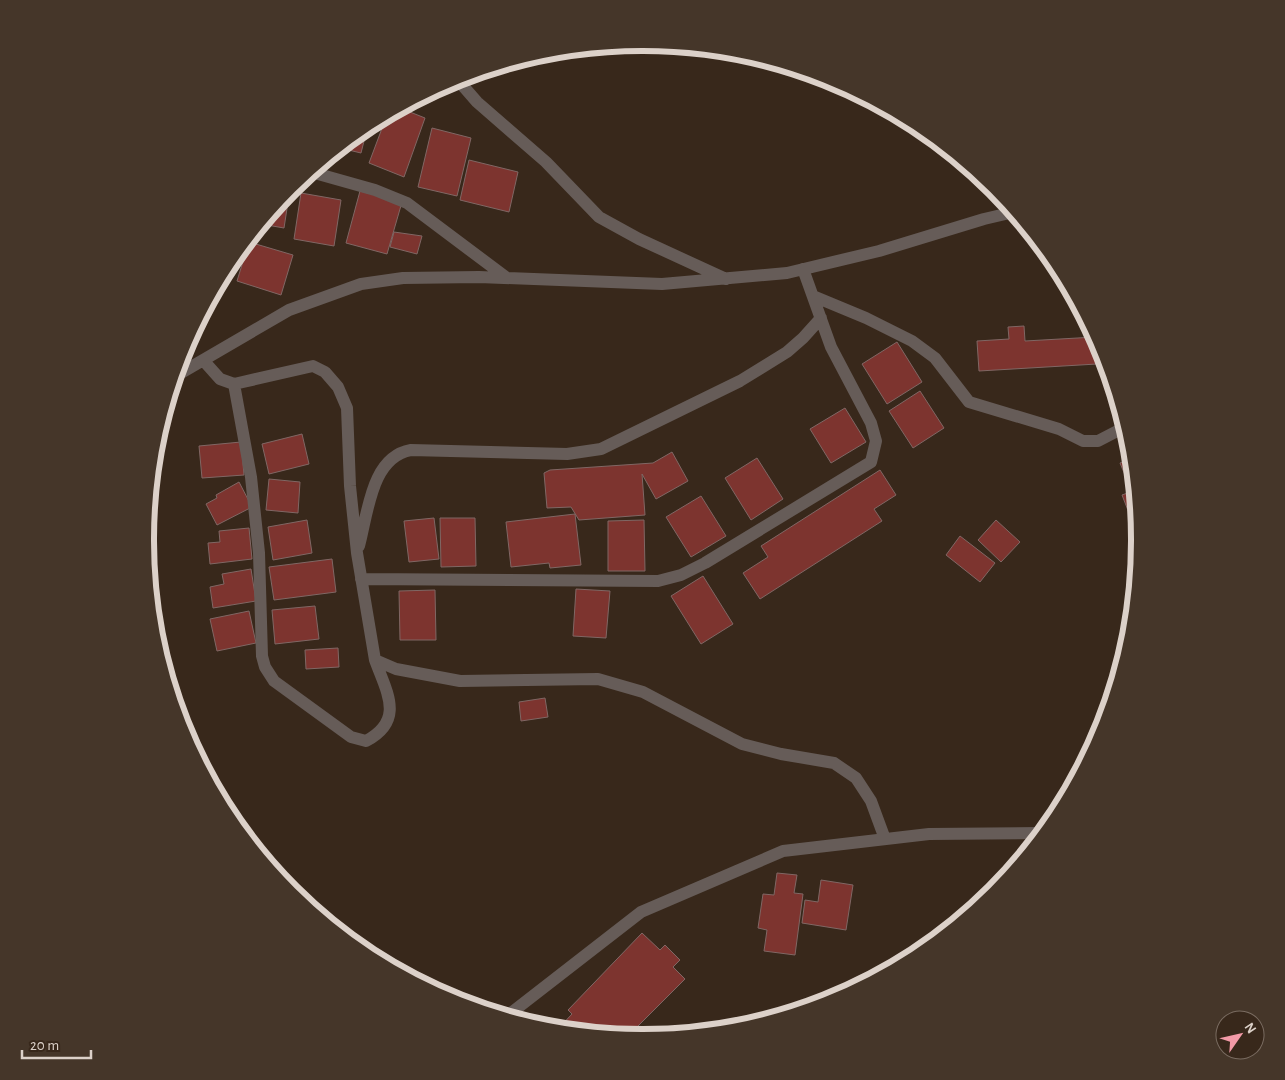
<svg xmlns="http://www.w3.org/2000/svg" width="1285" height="1080" font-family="'Alegreya Sans',sans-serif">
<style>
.building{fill:#7d342f;stroke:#806764}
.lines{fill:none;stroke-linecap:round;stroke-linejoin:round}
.minor{stroke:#665c58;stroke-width:12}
.rim{fill:none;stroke:#dcd1c9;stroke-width:6}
</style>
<rect width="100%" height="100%" fill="#38281b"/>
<path class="building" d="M400,108L425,118L404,177L369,163L387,115Z
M368,125L361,153L340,148L366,126Z
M432,128L471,138L457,196L418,187Z
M469,160L518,172L509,212L460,200Z
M290,189L284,228L261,224Z
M360,191L402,202L387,254L346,243Z
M301,193L341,200L334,246L294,239Z
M394,232L422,236L417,254L390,247Z
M249,242L293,255L281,295L237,281Z
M1024,326L1025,341L1095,337L1097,364L979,371L977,341L1009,339L1008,327Z
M897,342L922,382L887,404L862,364Z
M920,391L944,428L913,448L889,411Z
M845,408L866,442L831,463L810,429Z
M302,434L309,464L269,474L262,444Z
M241,442L244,475L202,478L199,446Z
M672,452L688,481L656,499L642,474L645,515L579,520L571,507L547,508L544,473L550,470L653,463Z
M757,458L783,499L751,520L725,478Z
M1132,458L1135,490L1132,492L1120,463Z
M880,470L896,495L874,509L882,521L760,599L743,573L768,557L761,546Z
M151,475L156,514H148Z
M269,479L300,482L298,513L266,510Z
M239,482L252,507L217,525L206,504L217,498L216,495Z
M1133,491L1137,510L1129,513L1122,495Z
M701,496L726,536L691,557L666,517Z
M575,514L581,565L550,568L549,563L511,567L506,522Z
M434,518L439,559L409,562L404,521Z
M440,518H475L476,566L441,567Z
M307,520L312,553L273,560L268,527Z
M644,520L645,571H608V521Z
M996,520L1020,542L1001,562L978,540Z
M249,528L252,559L210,564L208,543L220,542L219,531Z
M960,536L995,563L980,582L946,555Z
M332,559L336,592L274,600L269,567Z
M251,569L256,601L213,608L210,587L224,584L222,574Z
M703,576L733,624L701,644L671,596Z
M576,589L610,591L606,638L573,636Z
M435,590L436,640H400L399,591Z
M315,606L319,639L275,644L272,610Z
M249,611L256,643L217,651L210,619Z
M338,648L339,667L306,669L305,650Z
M545,698L548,717L521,721L519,702Z
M777,873L797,875L794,893L803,894L795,955L764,951L767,930L758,928L763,894L774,895Z
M821,880L853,885L846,930L802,923L805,900L818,902Z
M642,933L660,950L665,945L680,960L673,967L685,979L628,1036L558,1029L572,1014L568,1010Z"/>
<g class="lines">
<path class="minor" d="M457,79L477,102L546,162L599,217L639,239L726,279
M311,172L375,190L407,203L507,278
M813,296L866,318L912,341L935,358L969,402L1059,429L1083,441H1098L1125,427
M203,360L220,379L234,384L313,366L325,372L338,387L347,408L350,486L357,553L375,660L396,669L460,681L598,679L643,692L742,744L781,754L834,763L856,778L871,801L885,839
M174,377L289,310L361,284L403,278L479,277L662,284L787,273L879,251L984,219L1014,212
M234,384L251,477L259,553L262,656L265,667L274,681L351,737L366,741C405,720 387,693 375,660
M359,546C368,513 371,457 411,450L567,454L601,449L740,381L787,352L803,338L821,318
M361,579L658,581L681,575L705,563L871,462L876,441L871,423L831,347L803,269
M507,1016L641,912L783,851L929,834L1042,833"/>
</g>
<path d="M0 0H1285V1080H0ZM642 51H643A488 488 0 0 1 1131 539V541A488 488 0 0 1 643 1029H642A488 488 0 0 1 154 541V539A488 488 0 0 1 642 51Z" fill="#453629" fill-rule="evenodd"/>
<path class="rim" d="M642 51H643A488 488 0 0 1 1131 539V541A488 488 0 0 1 643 1029H642A488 488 0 0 1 154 541V539A488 488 0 0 1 642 51Z"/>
<g transform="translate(1240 1035) rotate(56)"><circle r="24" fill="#38281b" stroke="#7a6c61"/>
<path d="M0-4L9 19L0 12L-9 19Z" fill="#f39aa7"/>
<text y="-8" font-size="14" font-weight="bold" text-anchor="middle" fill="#dcd1c9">N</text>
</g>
<path d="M22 1050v8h69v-8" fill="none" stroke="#dcd1c9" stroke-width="2.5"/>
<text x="30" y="1050" font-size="15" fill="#dcd1c9" stroke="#38281b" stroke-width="4" paint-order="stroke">20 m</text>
</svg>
